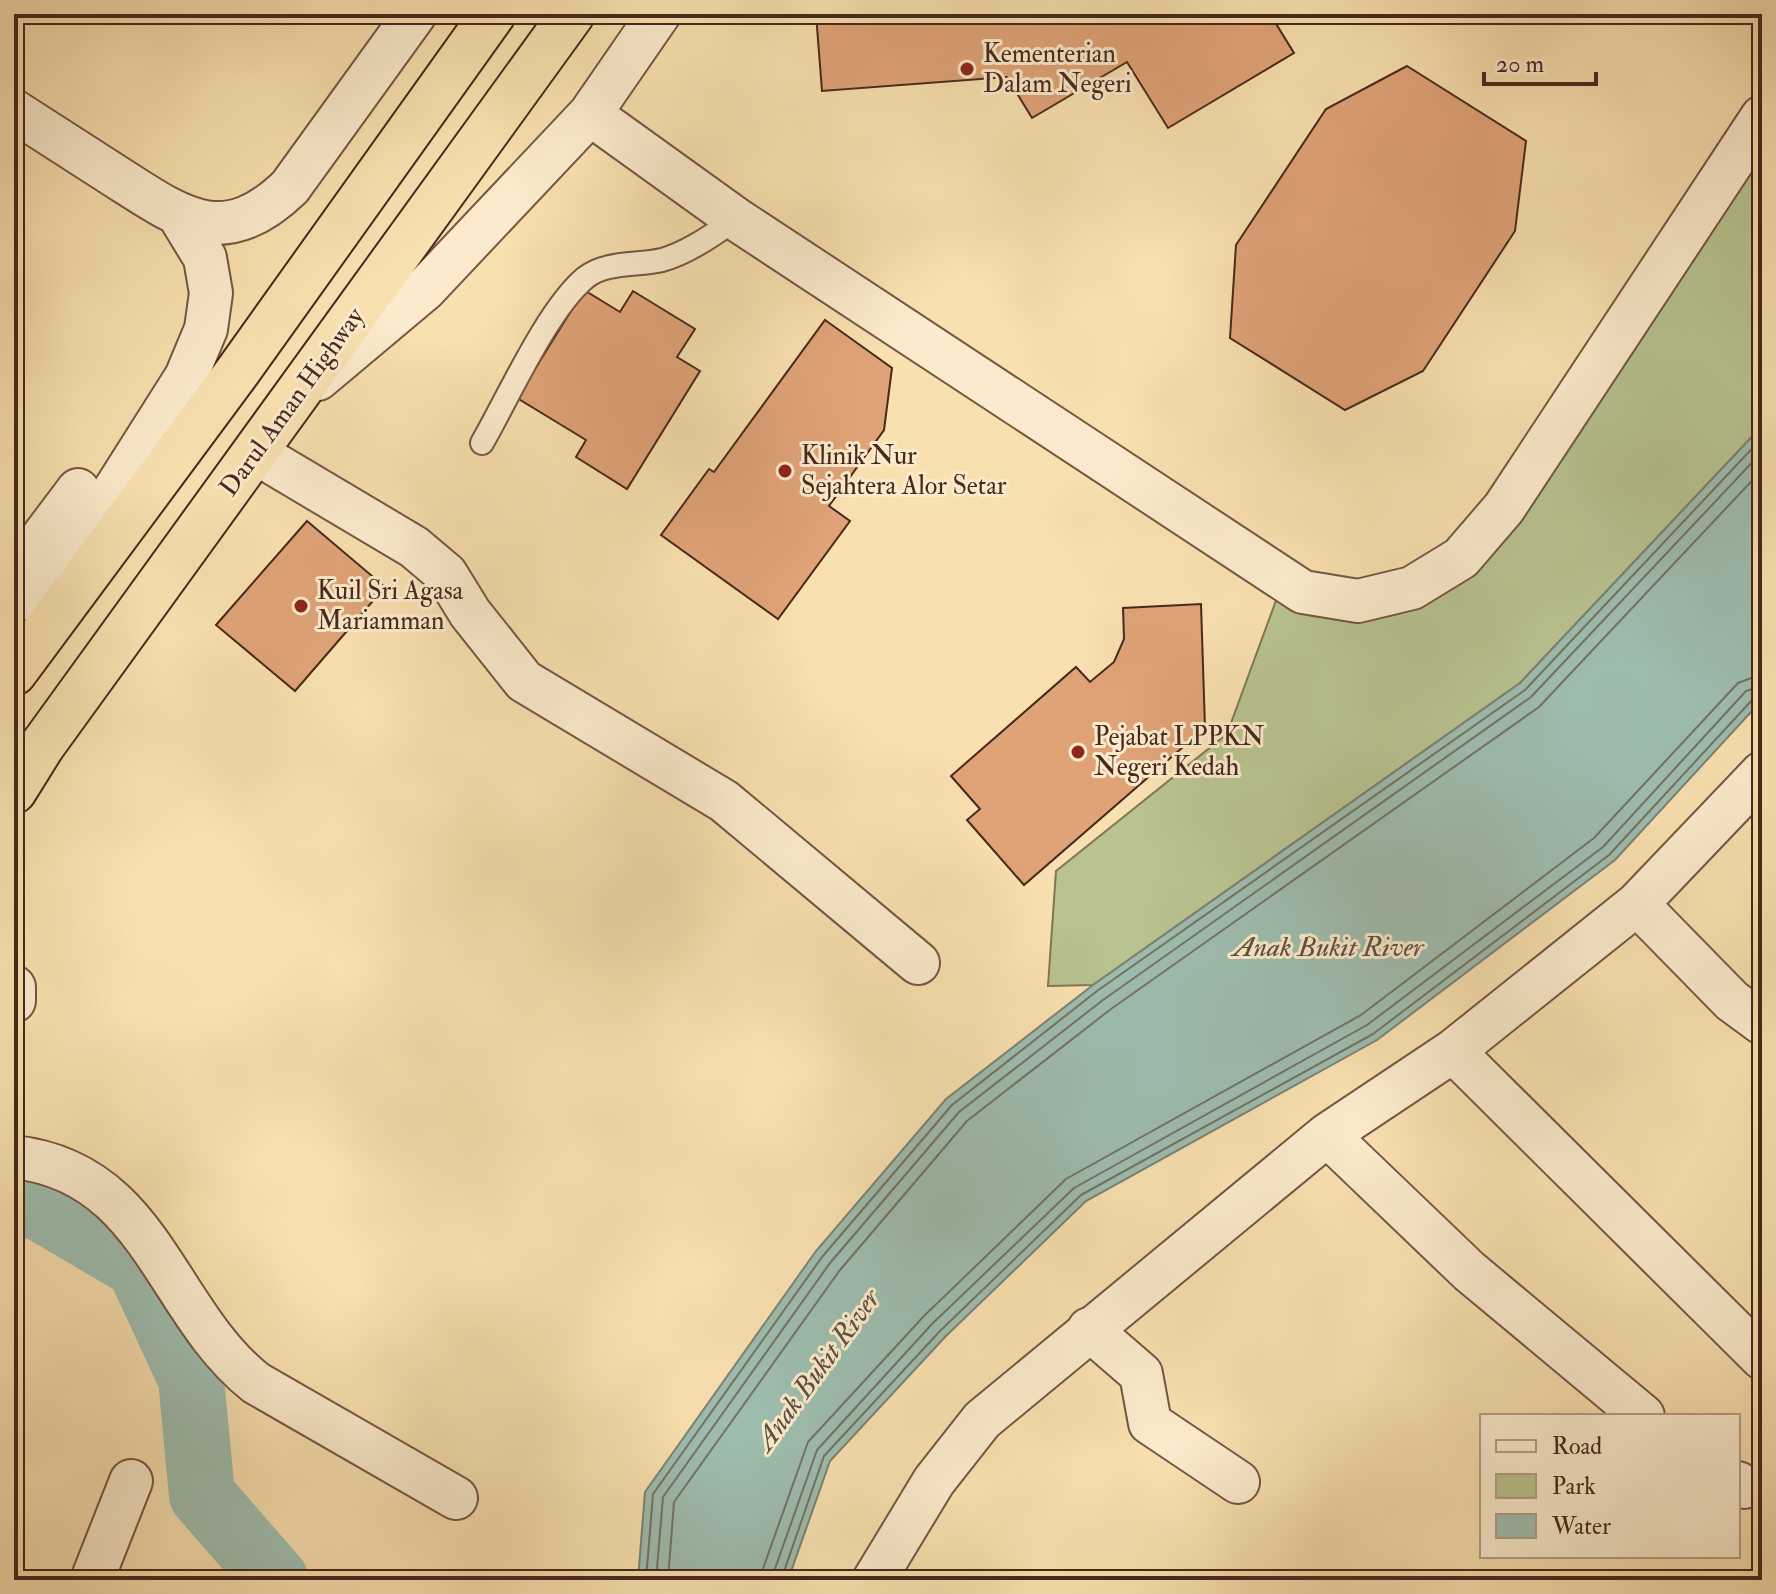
<svg xmlns="http://www.w3.org/2000/svg" width="1776" height="1594" font-family="'IM FELL Double Pica',serif">
<style>
.green{fill:#b8c390;stroke:#807656;stroke-width:2}
.water{fill:#9ebdaf;stroke:#7b8175;stroke-width:2}
.lines{fill:none;stroke-linecap:round;stroke-linejoin:round}
.shore{stroke:#727266;stroke-width:2}
.river{stroke:#9ebdaf;stroke-width:66}
.building{fill:#e0a378;stroke:#47281d;stroke-width:2}
.lane-casing{stroke:#745642;stroke-width:26}
.street-casing{stroke:#745642;stroke-width:46}
.highway-casing{stroke:#47281d;stroke-width:48}
.lane{stroke:#fbebcc;stroke-width:22}
.street{stroke:#fbebcc;stroke-width:42}
.highway{stroke:#f9e0b0;stroke-width:44}
.poi-dot{fill:#8f2418;stroke:#fbebcc;stroke-width:3}
.labels{text-anchor:middle;dominant-baseline:central;stroke-width:6;stroke-linejoin:round;paint-order:stroke}
.poi-label{font-size:26px;fill:#47281d;stroke:#fbebcc;text-anchor:start}
.street-label{font-size:26px;fill:#47281d;stroke:#fbebcc}
.water-label{font-size:28px;font-style:italic;fill:#5d4d42;stroke:#fbebcc}
</style>
<rect width="100%" height="100%" fill="#f9e0b0"/>
<filter id="stains"><feTurbulence type="fractalNoise" baseFrequency=".0025" numOctaves="4"/><feColorMatrix values="0 0 0 0 .2 0 0 0 0 .09 0 0 0 0 .02 0 0 0 .5 -.17"/></filter>
<radialGradient id="worn" r=".72"><stop offset=".6" stop-color="#630" stop-opacity="0"/><stop offset="1" stop-color="#630" stop-opacity=".3"/></radialGradient>
<path class="green" d="M1762,142V426L1520,683L1093,985L1048,986L1056,871L1227,734L1278,595C1304,602 1335,617 1361,618C1407,621 1449,592 1482,564Z"/>
<path class="water" d="M1762,426V700L1615,860L1377,1040L1086,1201L945,1337L830,1461L788,1580H638L645,1492L816,1251L946,1099L1093,985L1520,683Z"/>
<g class="lines">
<path class="shore" d="M646,1580L653,1494L822,1257L952,1105L1097,991L1525,690L1762,438
M656,1580L663,1497L830,1263L959,1112L1103,1000L1531,697L1762,452
M668,1580L674,1502L840,1270L967,1121L1111,1009L1539,707L1762,470
M759,1580L808,1442L924,1316L1066,1179L1361,1015L1594,838L1738,683L1762,674
M771,1580L817,1450L932,1324L1074,1188L1367,1025L1603,847L1746,691L1762,686
M781,1580L824,1456L940,1331L1081,1195L1373,1034L1609,855L1753,699L1762,696"/>
<path class="river" d="M14,1205L37,1206L139,1266L191,1379L202,1495L276,1580"/>
</g>
<path class="building" d="M816,14H1270L1294,53L1168,128L1127,62L1032,118L1007,77L822,91Z
M1407,66L1526,141L1515,231L1423,371L1345,410L1230,338L1236,245L1326,109Z
M584,290L620,312L633,291L695,329L677,357L700,371L627,489L576,457L586,440L517,398Z
M825,320L892,368L884,430L829,506L850,521L778,619L661,535L709,469L714,472Z
M307,521L385,587L295,691L216,625Z
M1201,604L1205,728L1024,885L967,820L980,809L951,776L1076,667L1090,682L1114,662L1124,639L1123,608Z"/>
<g class="lines">
<g class="lane-casing">
<path id="lane" d="M482,443C508,398 547,310 585,278C606,261 637,266 662,260C688,253 714,234 736,219"/>
</g>
<g class="street-casing">
<path id="street" d="M14,111C47,132 79,153 112,174C178,216 222,253 290,187L415,14
M590,114L736,219L1303,592L1358,601L1412,588L1461,558L1504,508L1762,117
M318,379L424,290L590,114L659,14
M256,453L414,547L446,574L470,613L524,681L724,801L918,963
M14,575L78,490
M41,606L186,377L206,329L211,293L205,258L180,217
M1637,904L1732,1001L1762,1023
M14,987V1001
M1453,1051L1762,1358
M1327,1135L1469,1271L1643,1416
M14,1157C152,1172 164,1310 256,1383L456,1498
M1089,1329L1141,1374L1150,1423L1238,1482
M1738,1483L1744,1487
M92,1580L131,1481
M874,1580L934,1481L982,1420L1327,1135L1453,1051L1637,904L1762,773"/>
</g>
<g class="highway-casing">
<path id="highway" d="M14,673L238,371L493,14
M14,791L42,746L572,14"/>
</g>
<use href="#lane" class="lane"/>
<use href="#street" class="street"/>
<use href="#highway" class="highway"/>
</g>
<g class="poi-dot">
<circle cx="967" cy="69" r="8"/>
<circle cx="785" cy="471" r="8"/>
<circle cx="301" cy="606" r="8"/>
<circle cx="1078" cy="752" r="8"/>
</g>
<g class="labels">
<g class="poi-label">
<text x="983" y="54">Kementerian<tspan x="983" dy="30">Dalam Negeri</tspan></text>
<text x="801" y="456">Klinik Nur<tspan x="801" dy="30">Sejahtera Alor Setar</tspan></text>
<text x="317" y="591">Kuil Sri Agasa<tspan x="317" dy="30">Mariamman</tspan></text>
<text x="1094" y="737">Pejabat LPPKN<tspan x="1094" dy="30">Negeri Kedah</tspan></text>
</g>
<g class="street-label">
<text transform="translate(292 402) rotate(-54)">Darul Aman Highway</text>
</g>
<g class="water-label">
<text x="1328" y="947">Anak Bukit River</text>
<text transform="translate(818 1370) rotate(-54)">Anak Bukit River</text>
</g>
</g>
<rect width="1776" height="1594" fill="none" stroke="#f9e0b0" stroke-width="48"/>
<rect x="16" y="16" width="1744" height="1562" fill="none" stroke="#47281d" stroke-width="4"/>
<rect x="24" y="24" width="1728" height="1546" fill="none" stroke="#47281d" stroke-width="2"/>
<rect x="1480" y="1414" width="260" height="144" fill="#fbebcc" stroke="#b39d86" stroke-width="2"/>
<rect x="1496" y="1440" width="40" height="12" fill="#fbebcc" stroke="#b39d86" stroke-width="2"/>
<text x="1552" y="1454" font-size="24" fill="#47281d">Road</text>
<rect x="1496" y="1474" width="40" height="24" fill="#b8c390" stroke="#b39d86" stroke-width="2"/>
<text x="1552" y="1494" font-size="24" fill="#47281d">Park</text>
<rect x="1496" y="1514" width="40" height="24" fill="#9ebdaf" stroke="#b39d86" stroke-width="2"/>
<text x="1552" y="1534" font-size="24" fill="#47281d">Water</text>
<path d="M1484 72v12h112v-12" fill="none" stroke="#47281d" stroke-width="4"/>
<text x="1496" y="72" font-size="24" fill="#47281d" stroke="#fbebcc" stroke-width="6" paint-order="stroke">20 m</text>
<rect width="100%" height="100%" filter="url(#stains)"/>
<rect width="100%" height="100%" fill="url(#worn)"/>
</svg>
